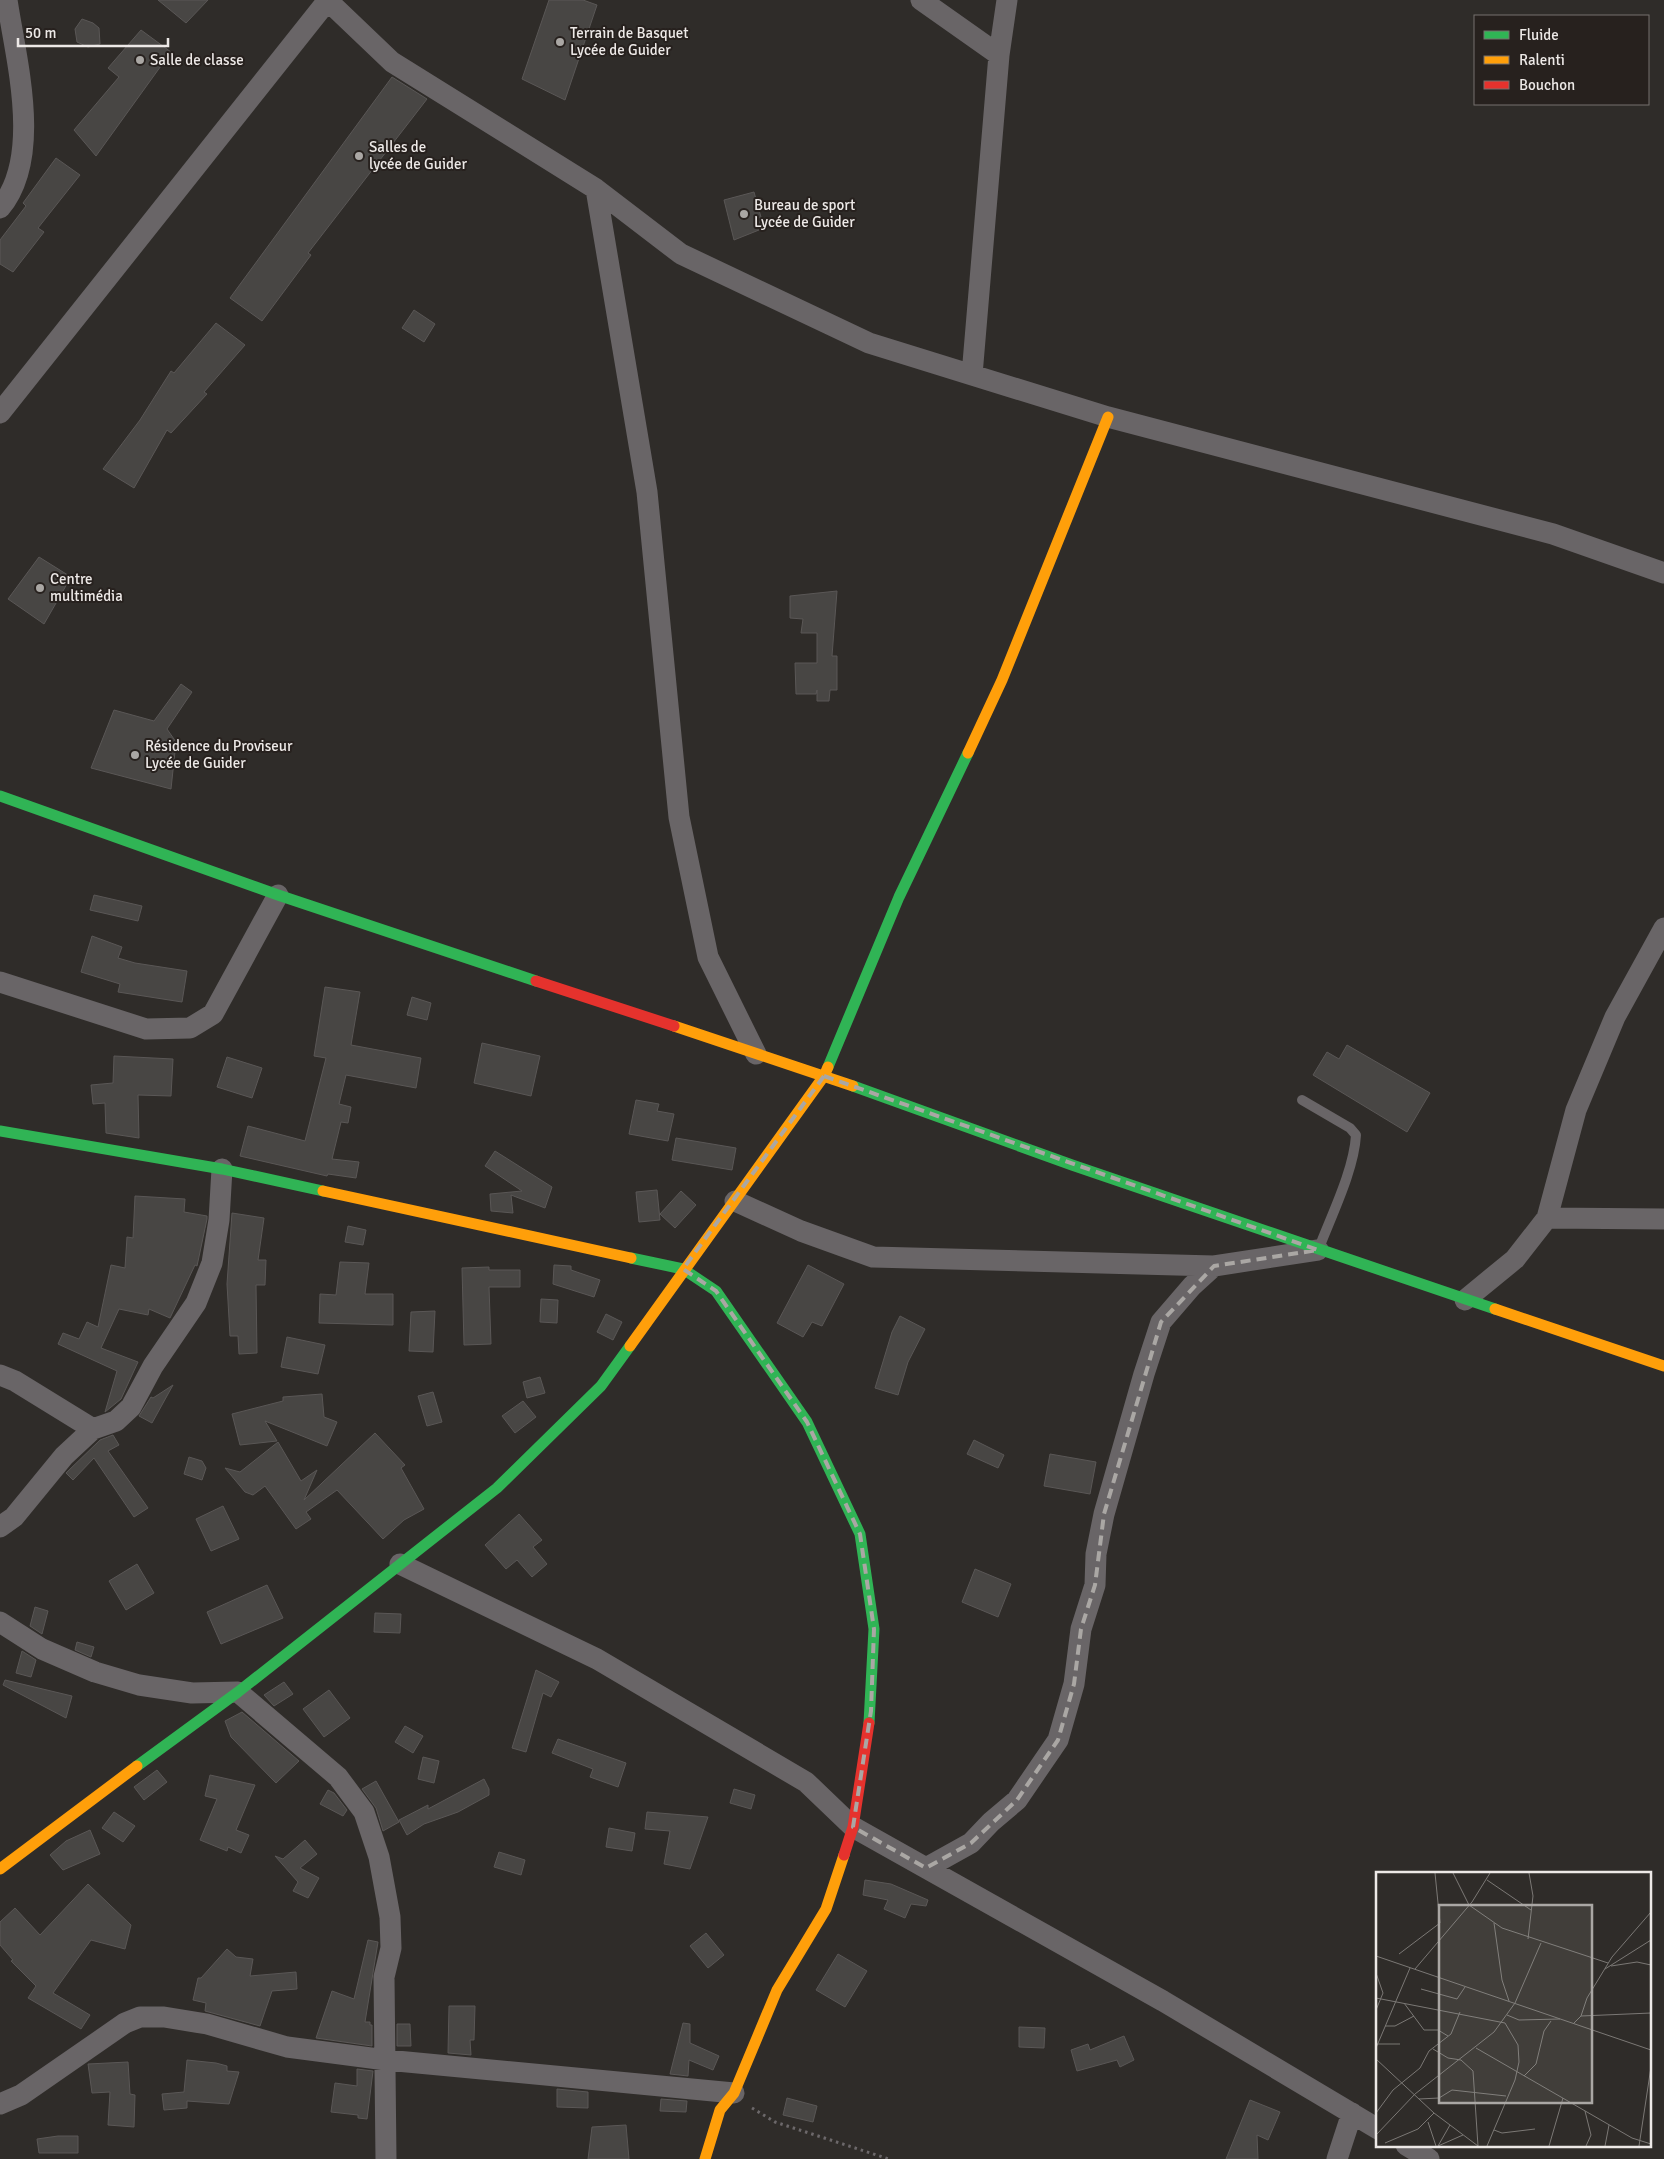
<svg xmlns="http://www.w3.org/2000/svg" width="1664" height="2159" font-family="Signika,sans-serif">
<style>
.building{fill:#484644;stroke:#5a5756}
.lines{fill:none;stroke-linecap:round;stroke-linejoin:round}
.path{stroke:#6c686a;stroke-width:3;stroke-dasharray:2.5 4;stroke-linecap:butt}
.lane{stroke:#696567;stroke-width:10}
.street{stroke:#696567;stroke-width:21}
.fast{stroke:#30b455;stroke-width:11}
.slow{stroke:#ff9f0a;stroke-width:11}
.jam{stroke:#e5322d;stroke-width:11}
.marked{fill:none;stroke:#aaa7a4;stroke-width:4;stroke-dasharray:10 6;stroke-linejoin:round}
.poi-dot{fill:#aaa7a4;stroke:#27211e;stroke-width:2}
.labels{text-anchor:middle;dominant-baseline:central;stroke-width:4;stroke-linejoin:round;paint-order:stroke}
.poi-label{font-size:15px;fill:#ede9e7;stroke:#27211e;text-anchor:start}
.inset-road{fill:none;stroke:#7b7875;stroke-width:1}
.view{fill:#aaa7a4;fill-opacity:0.15;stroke:#aaa7a4;stroke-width:2.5}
.inset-edge{fill:none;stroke:#ede9e7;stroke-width:2.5}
</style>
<rect width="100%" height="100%" fill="#2f2c29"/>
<path class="building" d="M158,0H208L186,23Z
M549,0H583L597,5L565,100L522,79Z
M82,19L93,23L99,28L100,44L88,47L77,42L75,29Z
M141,30L171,52L96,156L74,130L119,77L108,68Z
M392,77L427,99L308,253L311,255L262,321L230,298Z
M56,158L80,175L38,228L44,232L13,272L0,264V240L26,206L23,203Z
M754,192L764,228L734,240L724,200Z
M414,310L435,324L424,342L402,328Z
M216,323L245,345L204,392L207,394L171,433L167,430L134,488L103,469L140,420L171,371L174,373Z
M39,557L71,577L44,624L8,599Z
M837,591L832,656H837V690H830L829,701H817V690L816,694H796L795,663H817V633H801L803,619L790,618V596Z
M181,684L192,692L167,729L176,742L171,789L91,768L114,710L154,721Z
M94,895L142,906L138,921L90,910Z
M92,936L122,947L118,958L135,963L187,971L182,1002L118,992L120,984L81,972Z
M325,987L360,992L351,1045L421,1058L416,1088L346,1075L339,1104L351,1107L348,1123L341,1122L332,1159L359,1162L356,1178L328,1174L327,1176L240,1156L248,1126L305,1141L326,1058L314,1056Z
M412,997L431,1003L427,1020L407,1015Z
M482,1043L540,1056L531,1096L474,1083Z
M1347,1045L1430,1093L1407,1132L1313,1075L1327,1052L1339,1059Z
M114,1056L173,1059L171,1096L138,1095L139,1138L106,1133L105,1103L93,1104L91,1085L113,1083Z
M227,1057L262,1068L252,1098L217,1087Z
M636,1100L659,1104L657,1111L674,1114L668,1141L629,1134Z
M676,1138L736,1148L732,1170L672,1160Z
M495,1151L552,1187L545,1208L511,1195L513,1213L491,1211L490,1194L522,1191L485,1166Z
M657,1190L660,1220L639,1222L636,1192Z
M681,1191L696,1205L675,1228L660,1214Z
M135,1196L185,1199L184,1212L207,1216V1219L197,1266L195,1265L170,1318L149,1309L148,1315L119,1309L101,1348L138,1362L121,1399L105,1412L117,1371L58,1344L63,1333L79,1339L87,1322L98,1327L111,1265L125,1268L127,1237L133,1238Z
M232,1213L264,1218L258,1260H266L265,1285H256L257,1353L239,1354L238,1336H230L227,1284Z
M348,1226L366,1230L363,1245L345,1242Z
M340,1262L369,1263L365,1294H393V1325L319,1323L320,1294L336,1295Z
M554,1265L571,1266V1270L600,1280L594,1297L553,1284Z
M808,1265L844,1284L822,1326L812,1322L803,1337L777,1323Z
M489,1267V1270H520V1287H489L491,1344L464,1345L462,1268Z
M541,1299L558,1300L557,1323L540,1322Z
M435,1311L433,1352L409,1351L411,1312Z
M606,1314L622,1322L613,1340L597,1332Z
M900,1316L925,1329L908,1362L898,1395L875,1388L892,1332Z
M287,1337L325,1345L318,1374L281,1367Z
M540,1377L545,1393L527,1398L523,1382Z
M173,1385L152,1423L139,1416L151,1397L153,1398Z
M433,1392L442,1422L427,1426L418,1396Z
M322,1394L324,1417L337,1422L327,1446L265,1421L277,1441L240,1445L232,1414L283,1401V1397Z
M523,1401L536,1417L515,1433L502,1416Z
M375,1433L405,1465L401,1468L424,1509L404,1520L383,1539L337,1490L306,1512L311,1519L296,1529L265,1486L253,1495L245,1492L225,1468L240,1472L278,1442L301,1481L317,1470L304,1500Z
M113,1435L119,1445L108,1451L148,1508L134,1517L94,1458L73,1480L66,1473L100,1440Z
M974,1440L1004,1455L998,1468L967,1454Z
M1050,1454L1096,1462L1090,1494L1044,1486Z
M189,1457L202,1461L206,1468L202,1480L184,1474Z
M223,1506L239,1539L211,1551L196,1519Z
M519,1514L542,1540L533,1547L547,1564L532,1577L517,1560L506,1569L485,1545Z
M137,1564L154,1593L126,1610L109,1581Z
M975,1569L1011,1584L998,1617L962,1602Z
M267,1585L283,1618L221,1644L207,1612Z
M35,1607L48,1611L42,1634L30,1626Z
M375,1613L401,1614L400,1633L374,1632Z
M77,1642L94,1647L91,1657L75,1650Z
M22,1651L36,1660L31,1677L16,1673Z
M536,1670L559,1682L551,1697L543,1693L526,1752L512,1748Z
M5,1680L72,1696L66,1718L3,1685Z
M284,1682L293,1694L274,1706L264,1695Z
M329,1690L350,1718L324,1737L303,1709Z
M242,1712L299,1761L276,1783L231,1737L225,1721Z
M405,1726L423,1736L413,1753L395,1742Z
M558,1739L626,1763L618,1787L590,1777L593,1769L552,1753Z
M423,1757L439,1761L434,1783L418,1779Z
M157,1770L167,1782L144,1800L134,1787Z
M210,1775L255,1785L236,1830L249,1835L241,1853L228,1847L227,1851L200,1840L217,1799L205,1796Z
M484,1779L489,1789V1795L458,1812L424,1824L407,1835L399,1820L428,1805V1809Z
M376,1781L399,1822L383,1831L376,1808L362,1789Z
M734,1789L755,1795L751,1809L730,1803Z
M328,1790L334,1793L347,1810L343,1816L320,1804Z
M114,1812L135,1826L123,1842L102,1828Z
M647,1812L708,1817L690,1869L664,1864L670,1831L645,1829Z
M609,1828L635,1833L632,1851L606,1847Z
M90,1830L100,1854L63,1870L50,1855L66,1841Z
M305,1840L317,1854L300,1868L319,1878L308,1898L293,1891L298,1882L275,1856L283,1859Z
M499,1852L525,1860L521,1875L494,1867Z
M865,1880L891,1884L928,1900L926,1906L911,1904L905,1918L884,1909L888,1900L863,1895Z
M88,1884L131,1925L125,1949L91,1940L53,1993L90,2015L81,2029L28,1998L36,1986L11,1961L13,1960L0,1945V1922L15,1908L40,1935Z
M706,1933L724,1955L708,1968L690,1946Z
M368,1940L378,1942L365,2022H370V2025H372V2046L316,2038L332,1991L354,1999Z
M227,1949L236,1957L253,1959L250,1976L296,1972L297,1989L272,1991L260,2026L205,2011L206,2003L193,2000L198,1978H201Z
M838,1954L867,1971L845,2007L816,1990Z
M449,2006H475L474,2040H470L471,2055L448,2053Z
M683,2023L690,2024V2043L719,2056L713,2070L689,2060L688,2076L670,2074Z
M397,2024H410L411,2046H397Z
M1019,2027L1045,2028L1044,2048L1019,2047Z
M1124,2036L1134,2060L1120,2067L1117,2060L1077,2071L1071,2050L1088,2044L1090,2050Z
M187,2060L216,2063L227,2066V2071L239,2072L229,2104L187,2101V2108L164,2110L162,2094L184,2092Z
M128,2062L130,2094L135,2095L134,2127L108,2125L110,2092L92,2093L88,2064Z
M357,2069L373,2071L367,2119L358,2118V2115L331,2112L335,2083L357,2086Z
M557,2089L588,2092V2108L557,2107Z
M787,2098L817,2106L813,2122L783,2115Z
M661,2099L687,2101L686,2112L660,2111Z
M1250,2100L1280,2112L1268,2140L1257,2135L1258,2159H1226Z
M626,2125L629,2159H588L592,2127Z
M58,2136H78V2153H39L37,2139Z"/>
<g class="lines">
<path class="path" d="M752,2108L775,2122L889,2159"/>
<path class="lane" d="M1302,1100L1350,1128L1356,1135C1354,1170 1332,1214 1319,1248"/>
<path class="street" d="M327,0L392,62L596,189L681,254L869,343L1108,417L1553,534L1664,573
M921,0L999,55
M596,189L647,492L679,817L708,957L756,1054
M0,208C43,157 16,60 7,0
M972,375L999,55L1007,0
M0,413L328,0
M0,982L146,1029L190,1028L213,1014L278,895
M735,1201L801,1231L873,1257L1214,1266L1318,1250
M1547,1218L1664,1219
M1465,1300L1515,1259L1547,1218L1576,1110L1615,1017L1664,928
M0,1375L15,1381L93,1429
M0,1527L14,1517L64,1456L93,1429L116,1421L131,1407L153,1366L196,1303L212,1263L219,1220L222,1169
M400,1564L597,1659L806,1782L853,1827L1163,2001L1378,2129
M0,1622L42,1649L95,1672L139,1685L192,1693L238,1692L338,1777L364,1812L379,1857L390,1917L391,1948L384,1977L386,2159
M926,1868L971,1843L991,1822L1017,1800L1058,1740L1074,1684L1081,1629L1095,1585L1096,1554L1104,1514L1144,1374L1161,1322L1192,1286L1214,1266
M0,2104L21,2095L125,2023L140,2017H164L207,2024L287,2047L386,2060L734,2093
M1406,2145L1429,2159
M1337,2159L1352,2113"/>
<path class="fast" d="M0,796L278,895L536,981
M828,1067L899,897L968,753
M853,1086L1072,1165L1495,1309
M0,1131L222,1169L323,1191
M631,1258L683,1269L716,1291L807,1422L860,1534L874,1629L869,1723
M137,1766L238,1692L497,1488L601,1386L630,1346"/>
<path class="slow" d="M968,753L1002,680L1108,417
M674,1026L853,1086
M323,1191L631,1258
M1495,1309L1664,1366
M630,1346L824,1076L828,1067
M0,1869L137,1766
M705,2159L720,2110L734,2093L777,1990L826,1909L844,1855"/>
<path class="jam" d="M536,981L674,1026
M844,1855L853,1827L869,1723"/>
</g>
<path class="marked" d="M824,1076L1318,1250L1214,1266L1161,1322L1104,1514L1095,1585L1081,1629L1074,1684L1058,1740L1017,1800L971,1843L926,1868L853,1827L871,1711L874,1629L860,1534L807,1422L716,1291L683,1269Z"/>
<g class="poi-dot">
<circle cx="560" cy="42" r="5"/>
<circle cx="140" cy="60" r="5"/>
<circle cx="359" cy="156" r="5"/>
<circle cx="744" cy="214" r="5"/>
<circle cx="40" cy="588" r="5"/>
<circle cx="135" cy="755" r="5"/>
</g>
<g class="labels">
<g class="poi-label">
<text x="570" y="33">Terrain de Basquet<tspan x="570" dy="17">Lycée de Guider</tspan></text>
<text x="150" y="60">Salle de classe</text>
<text x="369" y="147">Salles de<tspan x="369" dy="17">lycée de Guider</tspan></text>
<text x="754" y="205">Bureau de sport<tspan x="754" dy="17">Lycée de Guider</tspan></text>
<text x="50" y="579">Centre<tspan x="50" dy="17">multimédia</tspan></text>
<text x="145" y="746">Résidence du Proviseur<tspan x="145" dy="17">Lycée de Guider</tspan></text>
</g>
</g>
<g transform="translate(1376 1872)">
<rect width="275" height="275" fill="#2f2c29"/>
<path class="inset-road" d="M77,1L93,33L126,56L232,91M111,8L155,38M118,51L126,108L133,129M152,67L157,24L153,1M23,82L64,51L59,1M0,84L275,178M235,94L261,90L275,93M39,97L96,30L114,1M229,97L275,68M0,101L7,121L0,138M45,117L81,127L89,115M0,126L129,151L142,173L143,190L139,208L111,274M28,131L48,158H62L72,164M131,143L143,148L184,147M205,144L275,141M198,151L205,144L211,126L236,85L275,40M9,154H19L38,144M1,172H24M0,176L34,96M100,176L256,266L275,272M57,177L72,186L85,188L97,199L102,274M0,187L58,241L102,274M148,204L160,192L168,159L175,149M43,227L63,226L76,218L130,224M209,239L215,263L210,274M0,241L17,218L44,196L53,179L75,162L84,140M52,250L60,274M118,258L126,261L159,257M0,263L39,222L118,160L139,131L165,71M9,271L42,257L58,241M62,274L87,263M62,274L74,253M173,274L187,226M229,274L233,253M263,274L275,195"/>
<path class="view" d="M63,33H216V231H63Z"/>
<rect width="275" height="275" class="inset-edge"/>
</g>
<rect x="1474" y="15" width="175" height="90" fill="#27211e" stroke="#76716e"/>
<rect x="1484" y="31" width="25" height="8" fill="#30b455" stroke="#76716e"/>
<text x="1519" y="40" font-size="15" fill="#ede9e7">Fluide</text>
<rect x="1484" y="56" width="25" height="8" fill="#ff9f0a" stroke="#76716e"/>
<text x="1519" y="65" font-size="15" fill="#ede9e7">Ralenti</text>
<rect x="1484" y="81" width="25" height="8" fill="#e5322d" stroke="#76716e"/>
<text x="1519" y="90" font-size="15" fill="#ede9e7">Bouchon</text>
<path d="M18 38v8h150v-8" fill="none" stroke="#ede9e7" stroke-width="2.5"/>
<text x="25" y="38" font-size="15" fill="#ede9e7" stroke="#27211e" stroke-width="4" paint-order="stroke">50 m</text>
</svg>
